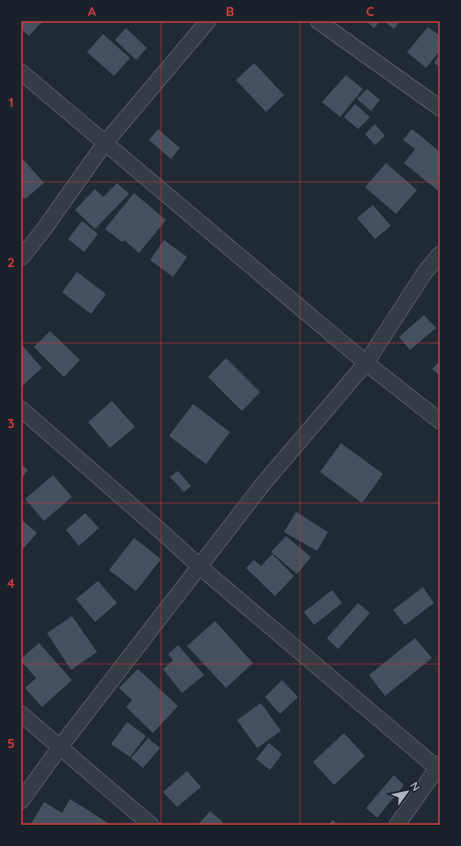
<svg xmlns="http://www.w3.org/2000/svg" width="461" height="846" font-family="Quicksand,sans-serif">
<style>
.building{fill:#46515f}
.lines{fill:none;stroke-linecap:round;stroke-linejoin:round}
.minor-casing{stroke:#515a64;stroke-width:17}
.minor{stroke:#343c46;stroke-width:15}
.grid{fill:none;stroke:#d03d3f;stroke-width:1;stroke-opacity:0.55}
.neatline{fill:none;stroke:#d03d3f;stroke-width:1.5}
.grid-label{font-size:13px;text-anchor:middle;font-weight:bold;fill:#d03d3f}
</style>
<rect width="100%" height="100%" fill="#202a35"/>
<path class="building" d="M21,21H43L29,36L21,29Z
M368,21H380L374,28L367,22Z
M384,21H400L394,29Z
M428,27L440,36V51L426,68L407,52Z
M126,28L147,48L136,60L115,40Z
M103,34L130,58L114,76L87,52Z
M440,54V67L434,63Z
M254,63L284,95L266,112L236,80Z
M346,75L363,89L340,117L322,102Z
M367,89L380,100L371,111L357,99Z
M355,104L370,117L358,129L344,117Z
M375,124L385,136L375,145L365,134Z
M158,129L180,148L171,159L149,140Z
M412,129L440,152V187L437,190L404,163L415,149L403,140Z
M21,157L44,183L25,199L21,195Z
M386,163L417,190L396,214L365,187Z
M117,183L129,194L95,229L75,210L95,189L103,197Z
M134,193L166,220L139,253L124,240L122,242L105,229Z
M373,205L391,226L375,239L357,218Z
M82,221L98,234L84,252L68,239Z
M164,240L187,257L173,277L150,260Z
M77,272L106,294L91,314L62,292Z
M424,315L436,328L410,350L399,337Z
M50,331L80,360L64,377L34,347Z
M21,344L42,368L22,386L21,384Z
M226,358L260,392L242,411L208,377Z
M440,361V376L432,369Z
M112,401L135,427L110,448L88,422Z
M193,404L230,432L206,464L169,436Z
M341,443L383,474L362,503L320,472Z
M21,464L28,470L21,479Z
M178,471L191,486L184,492L170,477Z
M53,475L72,497L44,521L25,499Z
M296,512L328,532L317,551L284,532Z
M85,513L99,528L79,546L66,530Z
M21,519L37,533L22,550L21,549Z
M286,536L311,557L297,574L271,552Z
M134,538L161,559L136,591L109,570Z
M272,554L294,576L275,596L246,568L254,560L261,566Z
M98,581L117,603L95,622L76,599Z
M423,587L434,603L405,625L393,610Z
M332,590L342,603L314,625L304,612Z
M358,603L370,613L338,649L327,638Z
M72,616L97,652L71,670L47,633Z
M215,621L253,663L226,688L187,646Z
M415,638L432,658L385,696L369,675Z
M39,643L72,680L42,707L25,688L36,678L21,661V659Z
M178,645L204,675L182,693L163,669L173,660L168,654Z
M138,669L178,706L153,733L126,707L132,700L119,688Z
M282,680L298,697L280,714L265,697Z
M261,703L281,731L257,748L237,720Z
M127,722L146,736L130,757L111,744Z
M344,733L365,756L334,785L313,762Z
M148,738L160,748L143,768L131,758Z
M269,743L282,754L270,770L256,759Z
M187,771L201,787L177,807L163,792Z
M394,775L404,785L377,818L366,808Z
M70,799L111,825H30L44,802L62,813Z
M210,811L223,822L220,825H198Z
M333,820L338,825H328Z"/>
<g class="lines">
<g class="minor-casing">
<path id="minor" d="M318,21L440,108
M21,72L366,363L440,421
M21,258L44,229L105,143L208,21
M21,409L164,534L200,567L437,768
M21,714L151,825
M21,801L60,747L263,484L366,363L425,272L440,254
M397,825L440,764"/>
</g>
<use href="#minor" class="minor"/>
</g>
<path class="grid" d="M161,21V825M300,21V825M21,182H440M21,343H440M21,503H440M21,664H440"/>
<rect width="461" height="846" fill="none" stroke="#19212a" stroke-width="44"/>
<g transform="translate(407 792) rotate(57)" stroke="#19212a" stroke-width="3" paint-order="stroke">
<path d="M0-3L7 15L0 10L-7 15Z" fill="#aeb7c3"/>
<text y="-6" font-size="11" font-weight="bold" text-anchor="middle" fill="#aeb7c3">N</text>
</g>
<rect x="22" y="22" width="417" height="802" class="neatline"/>
<g class="grid-label">
<text x="92" y="16">A</text>
<text x="230" y="16">B</text>
<text x="370" y="16">C</text>
<text x="11" y="107">1</text>
<text x="11" y="267">2</text>
<text x="11" y="428">3</text>
<text x="11" y="588">4</text>
<text x="11" y="748">5</text>
</g>
</svg>
